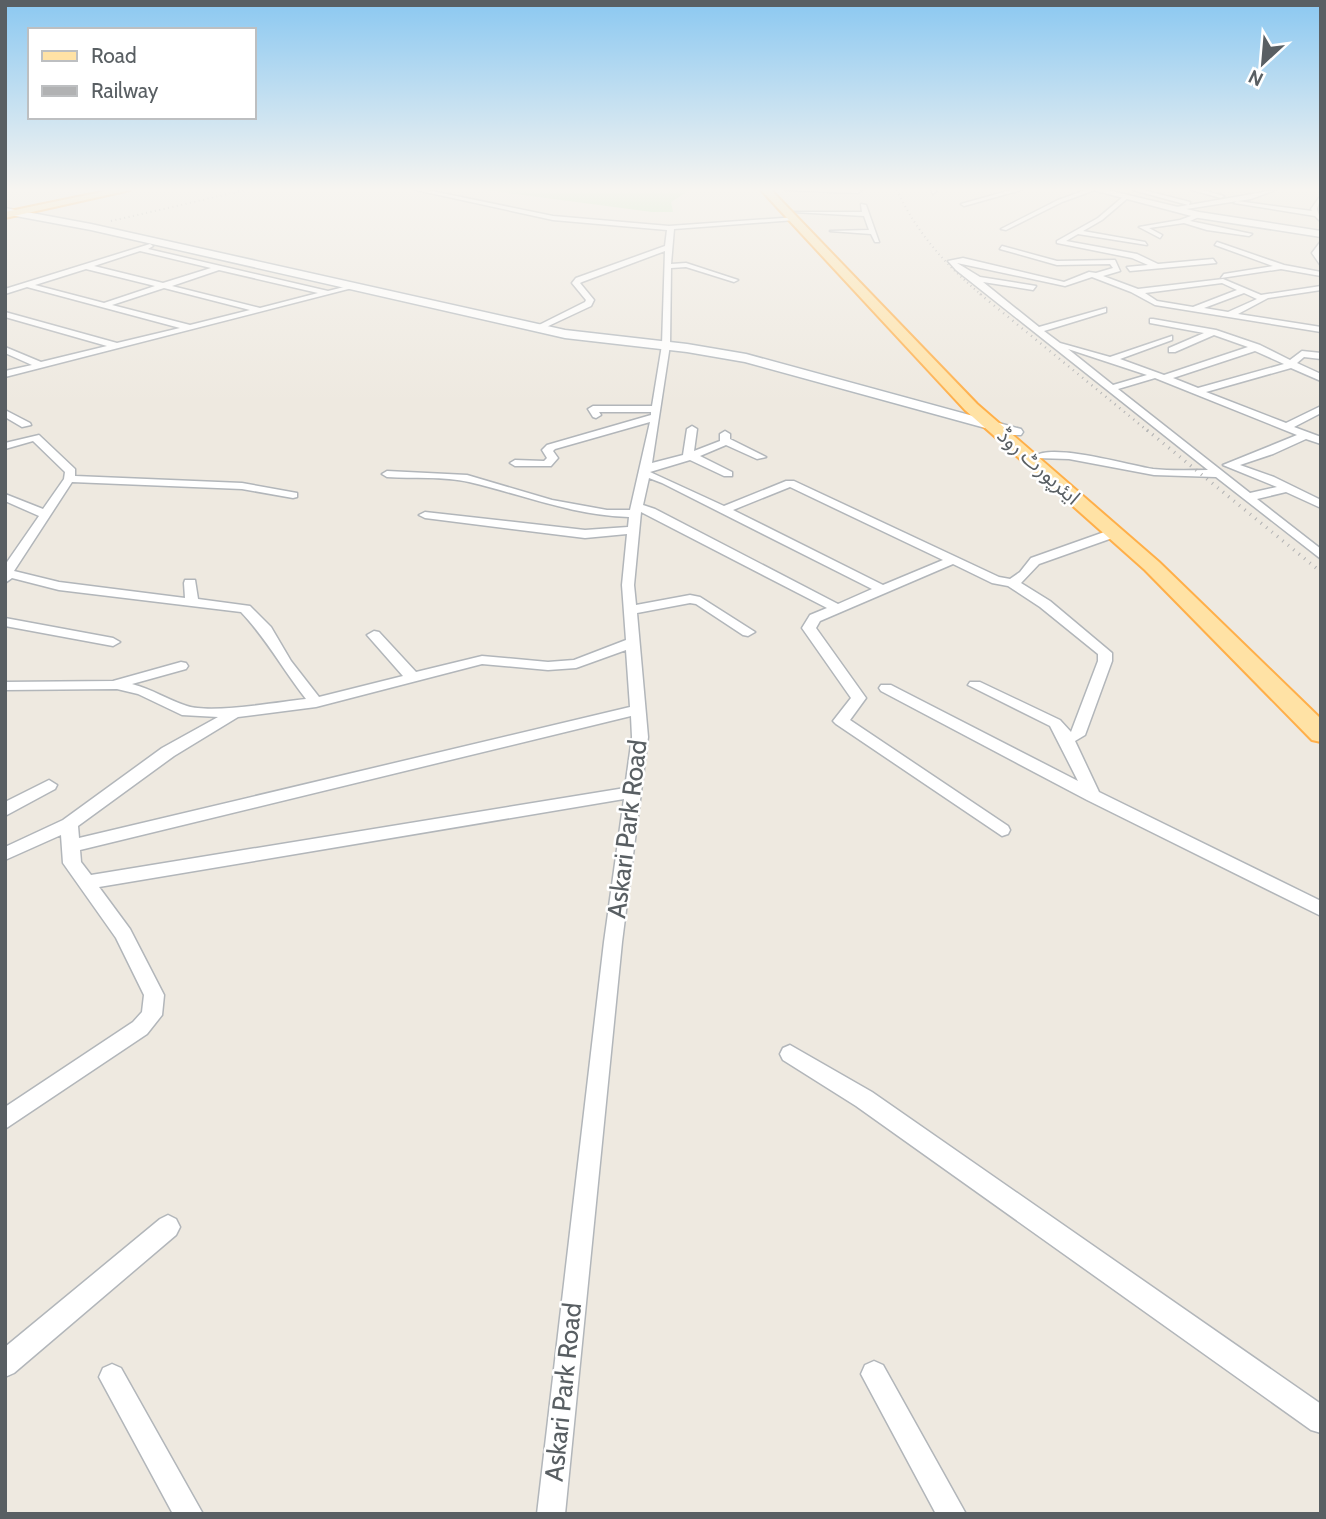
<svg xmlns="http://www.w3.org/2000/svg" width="1326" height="1519" font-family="Cabin,'Noto Sans Arabic',sans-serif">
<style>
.green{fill:#c1e9ba}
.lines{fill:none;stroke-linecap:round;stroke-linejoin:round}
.street-casing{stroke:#b2b6ba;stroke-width:3}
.secondary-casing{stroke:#b2b8bd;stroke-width:3}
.primary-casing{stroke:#ffaf49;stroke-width:4}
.street{fill:#fff;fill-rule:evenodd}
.secondary{fill:#fff;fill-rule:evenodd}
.primary{fill:#ffe2a5;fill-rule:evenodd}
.rail-far2{stroke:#b1b2b3;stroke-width:2;stroke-dasharray:1 3.5;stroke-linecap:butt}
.rail-far1{stroke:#b1b2b3;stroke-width:2.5;stroke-dasharray:1 5;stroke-linecap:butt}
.rail{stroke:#b1b2b3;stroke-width:3.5;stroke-dasharray:1 6;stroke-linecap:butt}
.labels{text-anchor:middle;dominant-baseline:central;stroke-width:5;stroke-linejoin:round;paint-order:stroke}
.far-street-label{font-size:21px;fill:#595f63;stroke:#fff}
.street-label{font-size:26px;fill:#595f63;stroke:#fff}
</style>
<rect width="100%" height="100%" fill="#eee9e0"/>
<path class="green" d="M486,190H690L671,202L673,212H652Z"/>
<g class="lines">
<g class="street-casing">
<path id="street" d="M416,190H427L553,216L669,226L797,217L795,220L674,229L671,264L686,263L738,280L734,282L686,267L671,268L670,345L652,463L683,455L687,429L692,426L697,429L694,451L720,441V434L725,431L730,434V439L766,457L757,459L726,445L700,456L732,472V476H724L690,460L650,472L724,506L786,481H794L999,577L1010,579L1020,572L1031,558L1110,530H1118V536L1039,564L1021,583L1050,601L1112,653V661L1085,735L1075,741L1099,792L1321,901V916L1087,800L881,691L879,688L881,685H891L1078,781L1050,726L968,685L970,682H980L1060,720L1071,732L1098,661V654L1040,607L1008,586L992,583L953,564L820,621L816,628L866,698L850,720L1008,826L1010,830L1008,834L1002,836L836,724L833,721L851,698L802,628L810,615L827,608L641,512L634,585L636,605L690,595L700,597L755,632L748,636L743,635L696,604L690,603L637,613L648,737L622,942L565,1514H537L604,942L624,799L99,887L130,929L164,995L162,1015L147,1034L5,1129V1107L133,1022L142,1012L144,995L116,938L63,863L61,835L5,860V847L63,820L162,748L218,717L182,715L138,694L117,689L5,690V682L113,681L181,662L186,663L188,666L186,669L132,684C152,689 168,700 187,706C212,714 278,702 306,699C283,670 266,638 241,612L59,590L12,578L5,583V565L39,516L5,501V494L43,509L64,479L65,472L33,441L5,449V443L39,435L75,469V476L242,483L297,493V497L293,498L242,489L72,482L14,571L59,582L185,598L184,583L185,580H195L198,599L250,606L271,627L291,661L319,697L403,676L367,635L374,631L379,632L416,672L482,656L548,662L574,660L626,640L622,585L627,534L585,538L425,518L419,515L425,512L585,530L628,527L629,517C571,515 524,495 469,482C444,476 413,479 387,477L382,474L387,471L467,475L552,500L607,510H630L650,422L555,449L553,451L558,458L551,466H515L510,463L515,460L544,461L547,458L542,450L547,445L651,415V412H599L601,415L596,418L593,417L588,409L593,406H652L662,345L665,251L582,282L580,283L594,300L591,306L542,329L535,327L585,302L586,300L572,283L576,278L665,246L667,230L553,220ZM649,478L662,483L872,589L838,604L655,509L643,505ZM790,487L943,560L883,585L733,510ZM626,650L630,707L79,838L78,826L174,756L238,717L316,707L482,664L548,670L576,668ZM631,716L632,737L625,788L91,875L81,862L80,850Z
M785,190H860L861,191L858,193Z
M931,190H937L933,194Z
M1011,190H1021L964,206L961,204Z
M1086,190H1095L1062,202L1006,230L1001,229L1058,200Z
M1133,190H1143L1190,202L1189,205L1275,190L1251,199L1173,211L1171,208L1188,205Z
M1192,190H1202L1224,196L1221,198Z
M1321,195L1317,209L1321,222L1315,216L1234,203L1237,201L1312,211L1311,209Z
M1124,196L1129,197L1102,220L1083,231L1145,242L1147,245L1078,234L1066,241L1137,254L1158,264L1213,259L1216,263L1130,271L1127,267L1148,265L1132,258L1057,243V241L1098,218Z
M861,204L866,205L879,242H875L871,234L830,231L869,230L864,216L794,212H862Z
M1199,213L1201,216L1190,221L1252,234L1249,236L1207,230L1184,223L1149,228L1162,235L1160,238L1139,227L1180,220Z
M1321,241V266L1312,253Z
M1217,242L1284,265L1321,272V276L1281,269L1221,278L1224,274L1273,266L1215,245Z
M150,244L153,246L148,249L328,291L356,284L360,286L5,377V371L32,365L5,353V347L41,362L107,346L5,317V312L117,343L180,328L27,287L5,294V289ZM140,251L211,268L163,283L94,266ZM86,269L155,286L104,303L35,285ZM219,270L318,293L260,308L172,286ZM164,288L250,310L190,325L112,305Z
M1002,246L1057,261L1115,260L1120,271L1103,276L1138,289L1223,279L1261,295L1321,286V290L1268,298L1238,314L1321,327V332L1155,305L1131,292L1092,277L1065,286L957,263L980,277L1036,286L1033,290L983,282L1039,327L1106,308V312L1044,331L1060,343L1110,357L1172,336V340L1120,359L1164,375L1248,347L1214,335L1175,352H1169V348L1204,333L1150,323V319H1153L1216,330L1260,345L1290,360L1302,351L1321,353V359L1304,357L1297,363L1321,374V381L1291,368L1206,392L1286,423L1321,406V413L1294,427L1321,437V444L1306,439L1273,454L1240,465L1274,477L1321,500V508L1286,492L1257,499L1321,549V559L1216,477L1154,475L1069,459L1036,458L1035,456C1053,443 1128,465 1153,469C1171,471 1190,470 1208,470L956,270L948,261L963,258L1064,282L1089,272L1096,273L1113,268L1110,264L1057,265L1000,249ZM1222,283L1237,290L1193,307L1157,301L1145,293ZM1244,293L1257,299L1228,312L1204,308ZM1068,349L1147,375L1113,385ZM1255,351L1284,364L1198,388L1173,378ZM1155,378L1297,435L1223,465L1277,487L1250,493L1118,389Z
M5,410L30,423L31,425L22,427L5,417Z
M5,618L113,638L120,642L113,646L5,626Z
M49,780L57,785L55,789L5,816V802Z
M790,1045L872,1092L1321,1404V1433L1311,1430L856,1106L783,1060L780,1054L783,1048Z
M168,1215L176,1219L180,1227L176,1235L14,1373L5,1377V1347L160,1219Z
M874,1361L883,1365L966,1514H936L861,1374L865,1365Z
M112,1364L121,1368L203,1514H173L99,1377L103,1368Z"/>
</g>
<g class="secondary-casing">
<path id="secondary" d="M1093,190H1107L1199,212L1321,231V237L1199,218Z
M5,208L91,224L565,330L687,344L746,354L1021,429L1023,432L1021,435H1011L745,362L687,352L565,338L91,230L5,214Z"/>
</g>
<g class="primary-casing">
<path id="primary" d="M111,190H130L5,218V212Z
M761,190H771L977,404L1159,562L1321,719V742L1312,740L1145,570L965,410Z"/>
</g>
<use href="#street" class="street"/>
<use href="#secondary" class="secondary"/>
<use href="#primary" class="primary"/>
<path class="rail-far2" d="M897,190C916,232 947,267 983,296
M111,221L246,190"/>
<path class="rail-far1" d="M980,294L1149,432"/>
<path class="rail" d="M1147,430L1321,572"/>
</g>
<linearGradient id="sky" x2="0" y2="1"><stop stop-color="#8bc8f1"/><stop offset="0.47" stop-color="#f7f5f1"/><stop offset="1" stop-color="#f7f5f1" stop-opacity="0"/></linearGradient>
<rect width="1326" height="403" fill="url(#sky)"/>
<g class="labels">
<g class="far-street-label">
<text transform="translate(1039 466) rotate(42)">ایئرپورٹ روڈ</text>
</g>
<g class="street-label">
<text transform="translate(627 829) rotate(-83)">Askari Park Road</text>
<text transform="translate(563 1392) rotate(-84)">Askari Park Road</text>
</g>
</g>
<rect width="1326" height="1519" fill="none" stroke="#595f63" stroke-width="14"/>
<rect x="28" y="28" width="228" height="91" fill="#ffffff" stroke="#bdbfc1" stroke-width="2"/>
<rect x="42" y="51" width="35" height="10" fill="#ffe2a5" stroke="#bdbfc1" stroke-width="2"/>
<text x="91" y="63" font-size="21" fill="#595f63">Road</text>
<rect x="42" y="86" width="35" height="10" fill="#b1b2b3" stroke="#bdbfc1" stroke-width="2"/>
<text x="91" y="98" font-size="21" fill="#595f63">Railway</text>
<g transform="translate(1263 63) rotate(206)" stroke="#ffffff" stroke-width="5" paint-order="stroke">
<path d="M0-5L12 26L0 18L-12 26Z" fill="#595f63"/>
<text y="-10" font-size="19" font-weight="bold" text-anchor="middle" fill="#595f63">N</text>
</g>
</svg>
